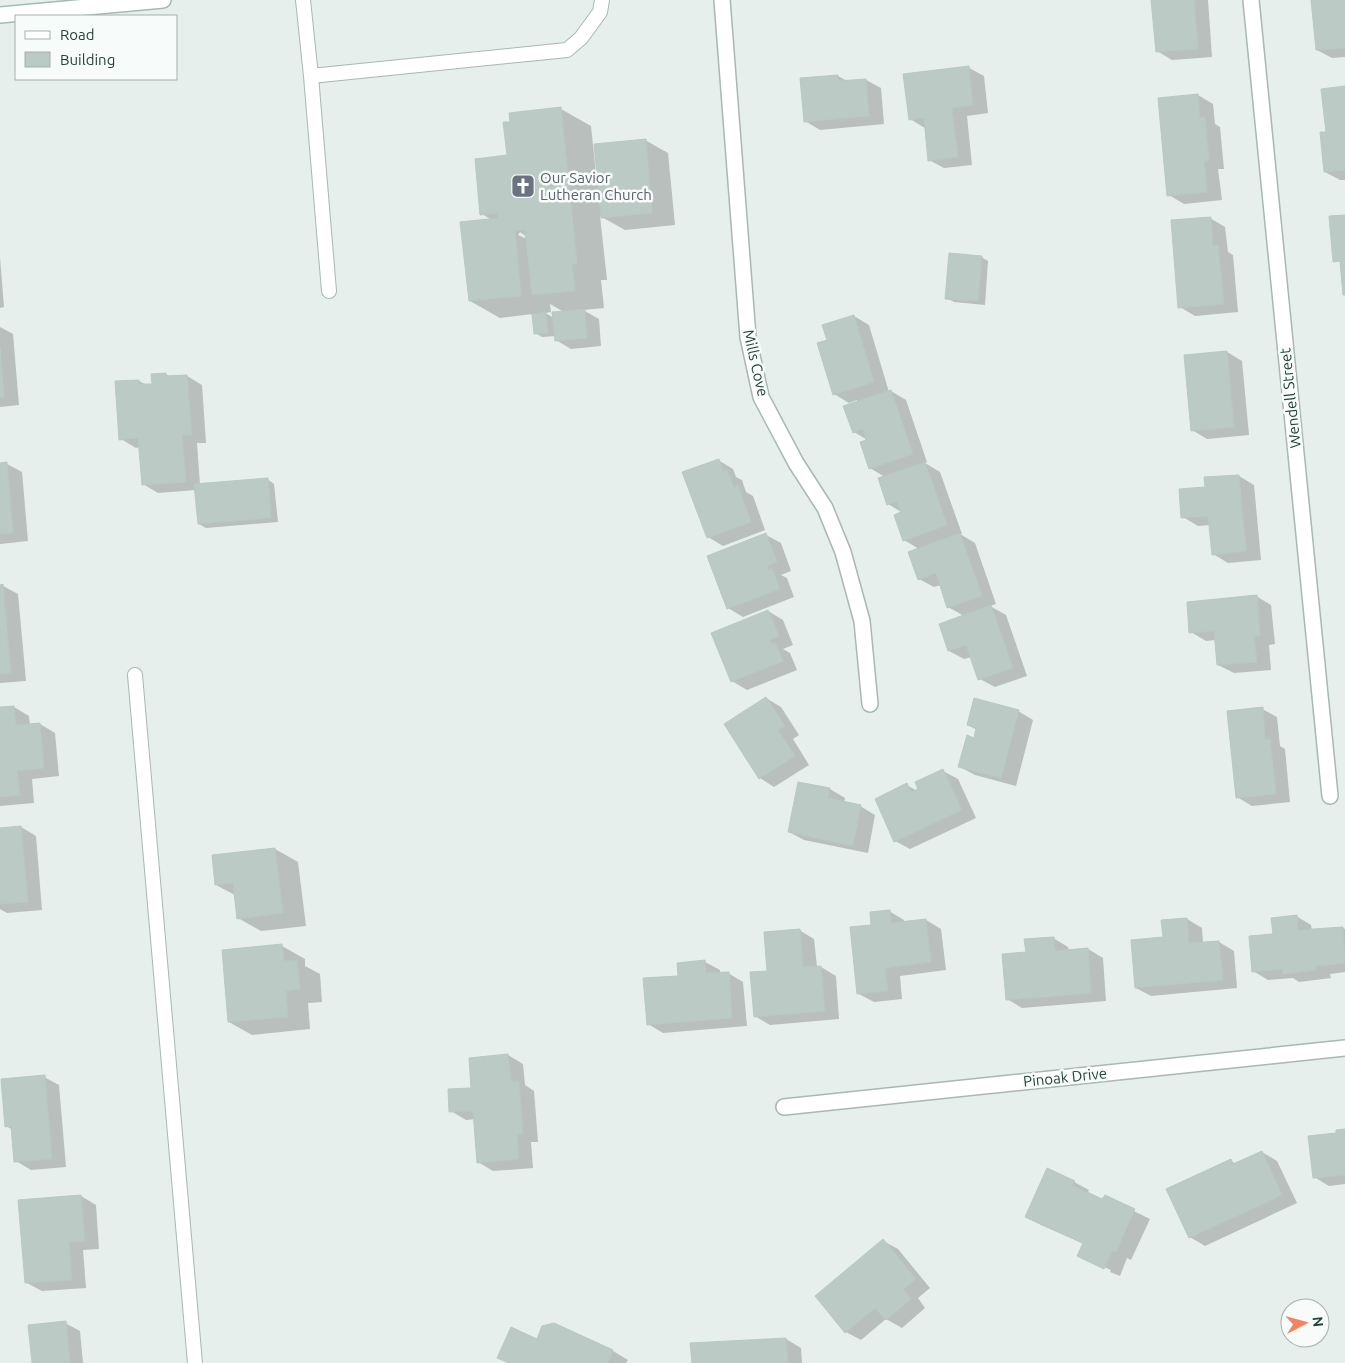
<svg xmlns="http://www.w3.org/2000/svg" width="1345" height="1363" font-family="Ubuntu,sans-serif">
<style>
.shadow{fill:#0003;fill-rule:evenodd}
.building{fill:#bbcac4;stroke:#b8c9c2}
.lines{fill:none;stroke-linecap:round;stroke-linejoin:round}
.lane-casing{stroke:#a8b8b2;stroke-width:16}
.street-casing{stroke:#a8b8b2;stroke-width:18}
.secondary-casing{stroke:#a4bbb3;stroke-width:18}
.lane{stroke:#fff;stroke-width:14}
.street{stroke:#fff;stroke-width:15}
.secondary{stroke:#fff;stroke-width:15}
.labels{text-anchor:middle;dominant-baseline:central;stroke-width:5;stroke-linejoin:round;paint-order:stroke}
.worship-label{font-size:15px;fill:#5b616d;stroke:#f7fbf9;text-anchor:start}
.street-label{font-size:15px;fill:#24423a;stroke:#f7fbf9}
</style>
<rect width="100%" height="100%" fill="#e6efeb"/>
<path class="shadow" d="M1152,0H1208L1212,57L1172,60L1157,51Z
M1312,0H1345V57L1332,58L1317,50Z
M969,68L984,76L988,113L967,116L972,165L944,168L929,160L925,128L910,119Z
M838,76L847,81L866,80L881,88L884,124L820,130L805,121L801,79Z
M1345,88V180H1340L1325,172L1327,133Z
M1198,95L1213,104L1215,124L1220,127L1224,169H1218L1222,200L1184,204L1169,195Z
M561,109L591,126L596,174L645,140L668,153L675,225L625,230L600,216L607,280H601L604,308L583,310L599,319L601,346L571,349L556,340V336L542,337L535,333L533,314L500,318L470,301L492,220L482,214L508,156L511,123L510,114ZM520,232L527,237V239L518,235ZM550,304L564,312L554,318L545,313L551,312Z
M1210,218L1225,227L1228,252L1233,255L1238,312L1195,316L1180,307Z
M0,257L4,307L0,308Z
M981,257L988,261L985,305L954,302L947,298Z
M854,316L869,325L889,392L891,391L906,400L927,462L925,463L940,472L962,534H960L975,543L996,604L990,606L1006,615L1027,676L995,687L980,679L972,657L964,659L949,651L940,625L964,616L948,607L941,585L934,587L919,579V549L904,540L903,513L888,504L885,477L870,468L869,441L854,432L857,400L849,403L834,394L828,341Z
M0,327L13,334L19,405L0,407Z
M1227,352L1242,361L1249,435L1207,439L1192,430Z
M166,374L171,377L187,376L202,385L206,443H197L200,485L267,479L274,484L278,522L206,528L199,524L196,490L158,493L143,484L140,447L136,448L121,439L116,383L139,381L147,385H153Z
M718,460L733,469L736,477L742,480L746,492L753,496L765,530L723,546L708,537Z
M0,464H7L22,472L28,541L0,544Z
M1239,476L1254,485L1261,560L1228,563L1213,554L1210,525L1198,526L1183,517L1207,488Z
M766,535L781,543L791,571L781,575L787,578L794,597L743,617L728,608Z
M0,586H3L18,594L26,681L0,683Z
M1256,596L1271,605L1275,644L1269,645L1271,670L1234,673L1218,665L1216,640L1206,641L1191,632Z
M768,611L783,620L793,645L783,649L790,653L797,670L747,690L732,681Z
M766,698L781,707L799,735L793,739L809,765L774,787L760,778Z
M14,707L29,716L30,725L40,724L55,733L59,776L32,779L34,803L0,806V708Z
M1262,709L1277,717L1280,746L1285,749L1290,802L1252,806L1237,797Z
M1018,711L1033,720L1016,786L975,775L960,767L975,739L977,730L968,725Z
M943,771L958,779L976,818L910,849L895,841L907,785L917,791Z
M799,783L830,789L845,798L844,803L860,806L875,815L868,853L804,840L789,832Z
M21,827L36,836L42,910L7,913L0,909V829Z
M275,849L298,862L306,926L261,931L238,918L235,895L216,885Z
M889,911L904,920L905,923L926,920L941,929L946,970L900,976L902,999L874,1002L859,994L872,926Z
M1296,916L1311,925L1312,931L1342,928L1345,929V972L1330,974L1331,978L1299,982L1293,978L1268,980L1253,971L1275,935Z
M1187,919L1202,928L1203,943L1219,942L1234,951L1237,988L1151,996L1136,988L1164,938Z
M799,930L814,939L817,967H821L836,976L839,1019L770,1025L755,1016L769,972Z
M1053,938L1068,947L1069,951L1088,949L1103,958L1106,1001L1022,1008L1007,999L1027,954Z
M282,946L305,959V966L320,974L322,1002L308,1003L310,1029L252,1035L229,1022Z
M705,962L720,970V974L728,973L743,982L747,1026L663,1033L648,1024L679,977Z
M508,1055L523,1064L525,1085L534,1091L538,1142H531L533,1168L493,1171L478,1162L475,1119L466,1120L451,1111Z
M44,1077L59,1085L66,1167L31,1170L16,1161L13,1130L6,1126Z
M1345,1130V1184L1329,1186L1314,1177L1337,1134Z
M1262,1152L1277,1161L1297,1203L1205,1246L1190,1237L1231,1161L1236,1164Z
M1074,1182L1089,1190L1087,1194L1103,1201L1105,1197L1150,1219L1131,1260L1127,1258L1120,1276L1110,1272L1111,1270L1092,1262V1263L1079,1256L1084,1244L1041,1225L1026,1217Z
M81,1196L96,1205L99,1249L83,1250L86,1288L42,1291L27,1283Z
M883,1241L898,1249L930,1288L918,1298L925,1308L902,1328L886,1319L861,1340L846,1332Z
M65,1323L80,1331L83,1363H33Z
M554,1325L613,1351L628,1360L626,1363H509L499,1357L537,1340Z
M786,1339L801,1348L802,1363H693L692,1345Z"/>
<path class="building" d="M1151,0H1194L1198,49L1156,52Z
M1311,0H1345V48L1316,50Z
M969,66L973,105L952,108L958,157L928,161L924,118L909,120L903,74Z
M838,75V81L866,79L869,116L804,122L800,78Z
M1345,86V170L1324,172L1320,132H1326L1321,89Z
M1198,94L1200,118L1205,117L1209,160L1204,161L1207,192L1167,196L1158,98Z
M561,107L577,263L572,264L575,291L532,295L525,230L515,231L521,296L469,301L460,222L498,218L497,213L480,215L475,159L507,155L503,122H510L509,113Z
M646,139L652,213L601,218L594,144Z
M1345,215V295H1343L1340,261L1333,262L1329,216Z
M1211,217L1213,246L1218,245L1224,304L1178,308L1171,220Z
M949,253L982,256L978,301L945,299Z
M585,309L587,338L555,341L552,312Z
M546,312L548,333L534,334L532,314Z
M854,315L874,382L833,395L817,343L827,340L822,325Z
M0,347L4,397H0Z
M1227,351L1234,427L1191,431L1184,355Z
M166,373V376L187,375L192,435H182L186,482L142,485L138,438L119,440L115,381L139,380V384H152L151,374Z
M891,390L913,454L869,469L860,442L866,440L863,429L853,433L843,406Z
M719,459L723,471L727,470L734,488L738,485L751,522L707,538L682,472Z
M7,462L13,533L0,534V463Z
M925,462L947,525L903,541L894,515L901,512L897,502L887,505L878,478Z
M1239,475L1246,551L1212,555L1208,516L1181,518L1179,489L1205,487L1204,477Z
M268,478L271,518L198,524L194,484Z
M766,533L777,562L767,566L768,571L772,568L780,589L727,609L707,556Z
M960,533L982,596L947,608L936,573L918,580L908,552Z
M3,584L11,673L0,674V585Z
M1257,595L1260,636H1254L1257,662L1217,665L1214,631L1189,633L1187,602Z
M991,605L1013,668L978,680L966,645L948,651L939,624Z
M768,610L779,636L769,640L771,644L775,643L783,661L731,682L711,633Z
M766,697L785,726L778,730L795,756L759,779L724,724Z
M974,698L1019,710L1001,778L958,767L967,735L974,738L976,728L967,725Z
M14,706L16,725L40,723L44,768L17,771L20,795L0,797V707Z
M1263,707L1265,740L1270,739L1276,794L1236,798L1227,711Z
M943,769L962,810L894,842L875,799L907,783L911,792L918,789L915,782Z
M798,782L830,788L828,798L861,805L853,846L788,832Z
M21,826L28,902L0,904V828Z
M275,848L283,913L237,919L233,883L215,885L212,855Z
M890,910L891,923L926,919L931,962L885,968L888,991L857,994L850,927L871,925L870,912Z
M1297,915L1298,930L1343,927L1345,963L1316,966V970L1283,974V969L1252,972L1249,936L1273,934L1271,918Z
M1187,918L1189,943L1219,941L1223,980L1135,988L1131,940L1163,937L1161,920Z
M800,929L803,967L821,966L825,1011L754,1017L750,972L767,971L764,932Z
M1054,937L1055,951L1088,948L1091,993L1006,1000L1002,954L1026,952L1024,939Z
M282,944L284,961L297,960L300,989L286,991L288,1017L228,1022L222,950Z
M705,960L706,973L729,972L732,1018L647,1025L643,978L678,976L677,963Z
M508,1054L511,1081H519L523,1134H517L519,1159L477,1163L473,1111L449,1112L448,1089L471,1088L469,1058Z
M45,1075L52,1159L14,1162L11,1126L5,1127L1,1079Z
M1345,1129V1175L1313,1178L1308,1136L1336,1133V1130Z
M1262,1151L1282,1195L1189,1238L1166,1189L1231,1159L1233,1164Z
M1047,1168L1075,1181L1072,1185L1102,1199L1105,1195L1135,1209L1116,1252L1112,1251L1104,1269L1077,1256L1083,1243L1025,1217Z
M81,1195L85,1241L69,1242L72,1280L25,1283L18,1200Z
M883,1239L916,1279L903,1289L911,1299L886,1320L875,1308L845,1333L815,1296Z
M66,1321L70,1363H32L28,1325Z
M554,1323L613,1350L608,1363H509L497,1358L511,1327L537,1339L542,1326Z
M786,1338L788,1363H692L690,1343Z"/>
<g class="lines">
<g class="lane-casing">
<path id="lane" d="M303,0L311,76L567,50L581,38L600,12L602,0
M311,76L329,291
M135,675L195,1363"/>
</g>
<g class="street-casing">
<path id="street" d="M722,0L748,337L761,397L796,463L825,508L843,552L862,621L870,704
M1251,0L1330,796
M784,1107L1345,1048"/>
</g>
<g class="secondary-casing">
<path id="secondary" d="M0,15L163,0"/>
</g>
<use href="#lane" class="lane"/>
<use href="#street" class="street"/>
<use href="#secondary" class="secondary"/>
</g>
<defs>
<g id="church-square" transform="scale(1.25)"><rect x="-9" y="-9" width="18" height="18" rx="4" fill="#6b7280" stroke="#f7fbf9"/><path d="M-1.2-6h2.4v3.5h3.3v2.4h-3.3V6h-2.4V-.1h-3.3v-2.4h3.3Z" fill="#fff"/></g>
</defs>
<g fill-rule="evenodd">
<use href="#church-square" x="523" y="186"/>
</g>
<g class="labels">
<g class="worship-label">
<text x="540" y="177">Our Savior<tspan x="540" dy="17">Lutheran Church</tspan></text>
</g>
<g class="street-label">
<text transform="translate(756 363) rotate(77)">Mills Cove</text>
<text transform="translate(1290 398) rotate(-96)">Wendell Street</text>
<text transform="translate(1065 1077) rotate(-6)">Pinoak Drive</text>
</g>
</g>
<rect x="15" y="15" width="162" height="65" fill="#f7fbf9" stroke="#a3b1ad"/>
<rect x="25" y="31" width="25" height="8" fill="#ffffff" stroke="#a3b1ad"/>
<text x="60" y="40" font-size="15" fill="#24423a">Road</text>
<rect x="25" y="52" width="25" height="15" fill="#bbcac4" stroke="#a3b1ad"/>
<text x="60" y="65" font-size="15" fill="#24423a">Building</text>
<g transform="translate(1305 1323) rotate(84)"><circle r="24" fill="#f7fbf9" stroke="#a3b1ad"/>
<path d="M0-4L9 19L0 12L-9 19Z" fill="#f4845f"/>
<text y="-8" font-size="14" font-weight="bold" text-anchor="middle" fill="#24423a">N</text>
</g>
</svg>
